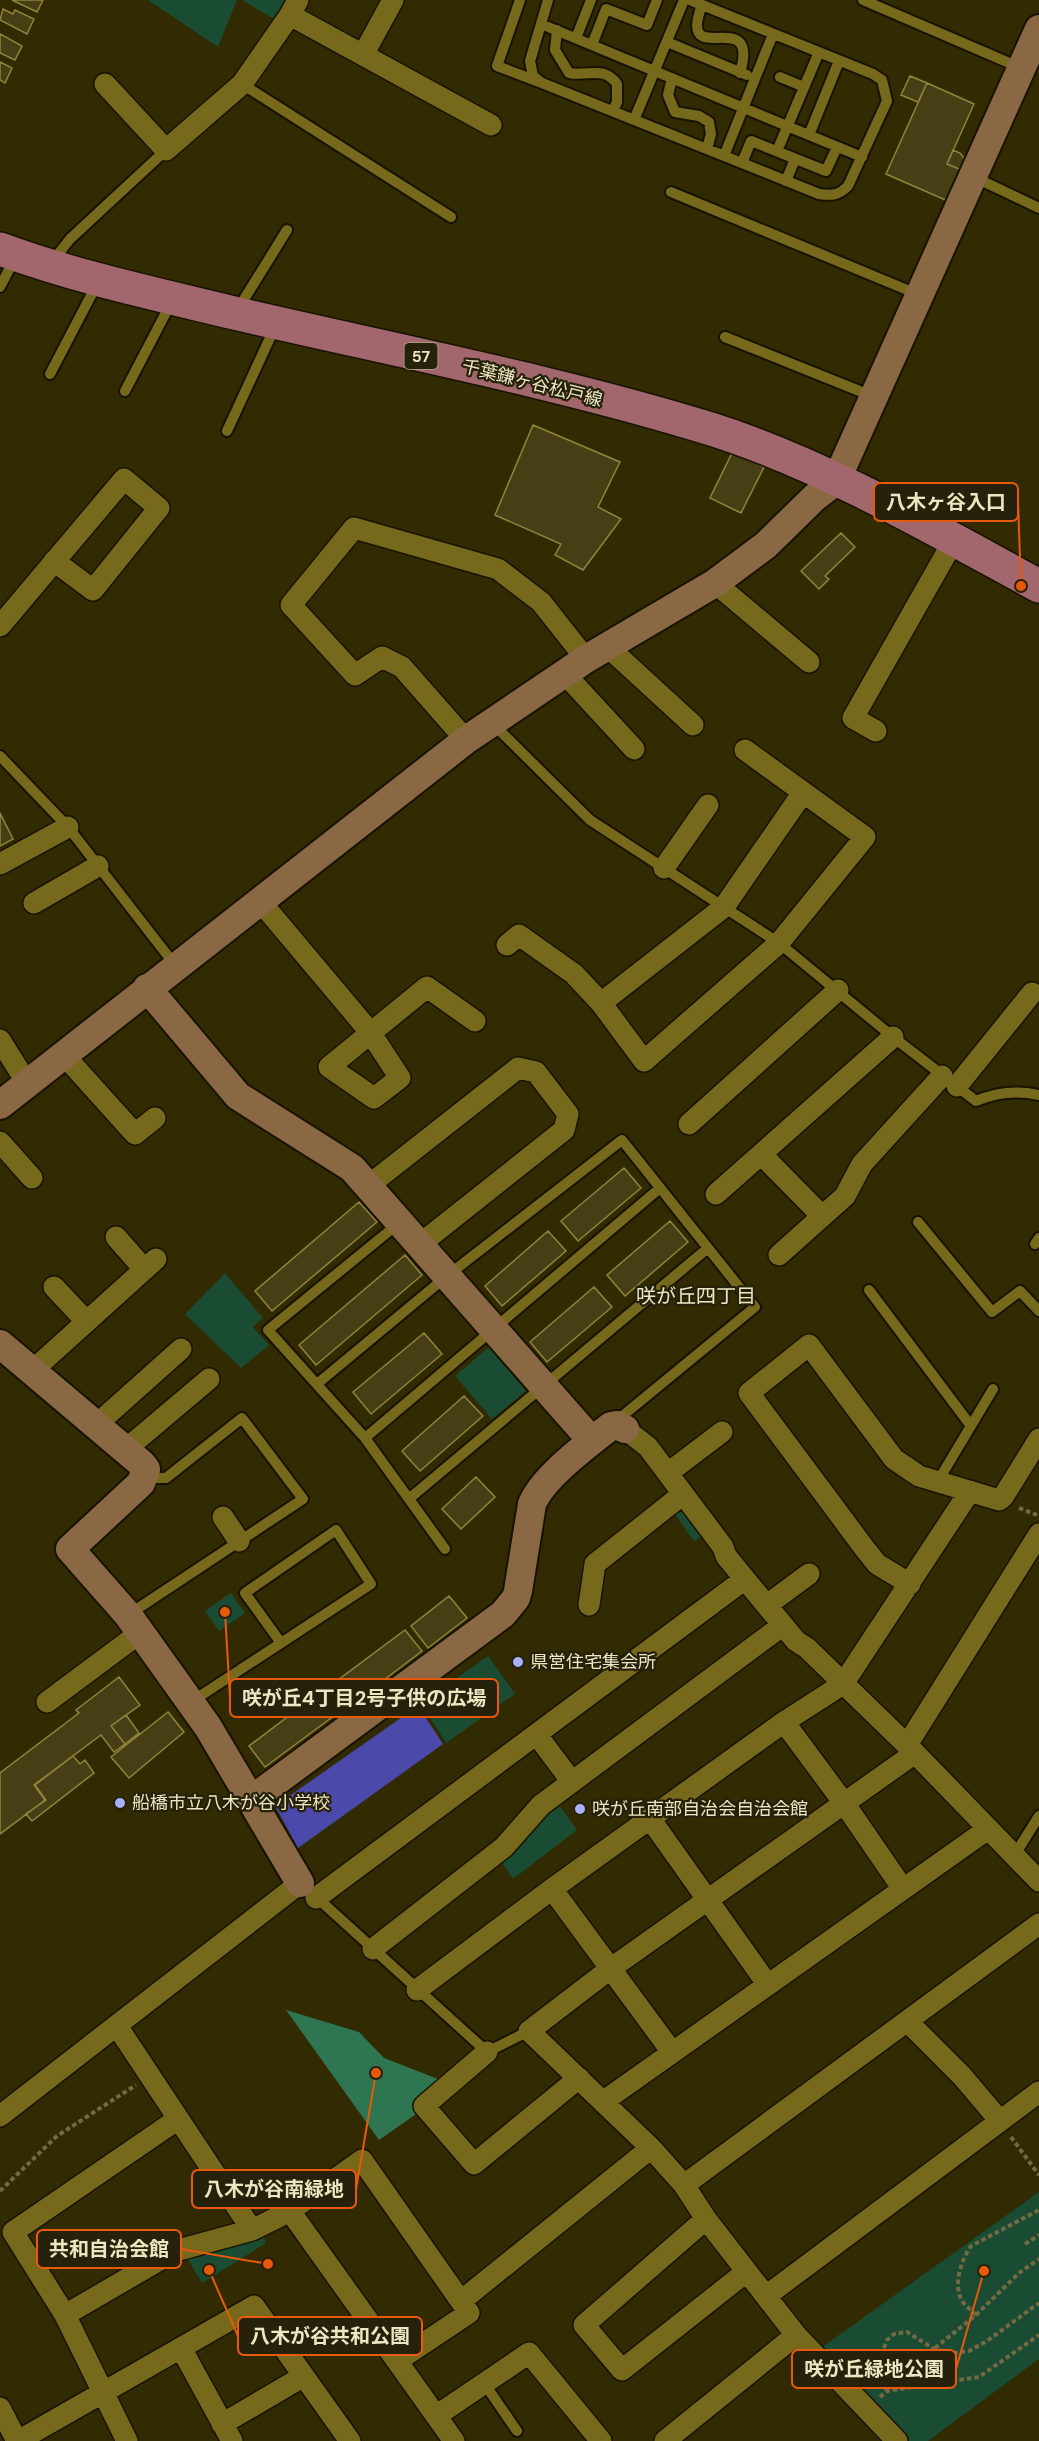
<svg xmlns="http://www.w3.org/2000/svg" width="1039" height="2441" font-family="'DM Sans','Noto Sans JP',sans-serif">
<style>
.green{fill:#1a4b33}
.forest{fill:#2e7552}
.water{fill:#4b4aab}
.building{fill:#463f15;stroke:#91843a;stroke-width:1.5}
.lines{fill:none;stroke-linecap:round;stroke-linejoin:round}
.lane-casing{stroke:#181300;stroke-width:14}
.street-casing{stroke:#181300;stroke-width:24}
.secondary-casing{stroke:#181300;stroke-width:32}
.primary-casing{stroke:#181300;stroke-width:36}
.path{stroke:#716a43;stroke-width:4;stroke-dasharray:4.5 3;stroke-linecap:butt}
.lane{stroke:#76691b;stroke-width:10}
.street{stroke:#76691b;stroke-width:21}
.secondary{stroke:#8b6844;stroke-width:28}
.primary{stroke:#a1676d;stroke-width:33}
.poi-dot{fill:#a9b0fc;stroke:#26210a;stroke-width:2}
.labels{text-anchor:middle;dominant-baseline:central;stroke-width:4.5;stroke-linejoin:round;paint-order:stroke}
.shield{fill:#26210a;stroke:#b1ab8b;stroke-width:1.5}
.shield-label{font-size:16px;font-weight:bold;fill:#ece6c2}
.street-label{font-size:18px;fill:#ece6c2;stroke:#26210a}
.poi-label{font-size:18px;fill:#ece6c2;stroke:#26210a;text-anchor:start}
.neighbourhood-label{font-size:20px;fill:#ece6c2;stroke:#26210a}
.leader{fill:none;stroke:#e8590c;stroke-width:2}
.callout-dot{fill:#e8590c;stroke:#26210a;stroke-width:2}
.callout{fill:#26210a;stroke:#e8590c;stroke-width:2}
.callout-label{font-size:20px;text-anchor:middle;font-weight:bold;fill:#ece6c2}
</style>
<rect width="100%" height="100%" fill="#322b02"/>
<path class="green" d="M148,0H237L218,47Z
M242,0H291L277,21Z
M225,1273L263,1318L253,1327L269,1345L241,1368L185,1314Z
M489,1347L526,1391L492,1419L455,1376Z
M680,1511L690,1515L705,1535L694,1541L675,1514Z
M231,1593L245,1613L219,1631L205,1611Z
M488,1656L515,1694L446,1743L421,1703Z
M557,1802L577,1830L513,1879L501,1861Z
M1039,2192V2359L928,2441H904L818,2350Z
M262,2234L266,2243L202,2283L186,2256Z"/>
<path class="forest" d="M286,2010L359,2032L384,2058L443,2081L419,2112L379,2140Z"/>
<path class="water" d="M418,1706L443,1744L298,1848L275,1806Z"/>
<path class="building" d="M12,0H43L37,12Z
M3,9L13,14L15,10L34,19L27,34L0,20Z
M0,34L22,46L15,60L0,53Z
M0,62L12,68L5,83L0,80Z
M910,76L927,83L918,102L901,95Z
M927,83L974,104L947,164L964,171L950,202L886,174Z
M953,150L960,153L967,161L964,171L947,164Z
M533,425L620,462L598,507L621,519L583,570L555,555L561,544L495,515Z
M733,451L764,467L741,513L710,498Z
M841,533L855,547L825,576L829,579L819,589L801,571Z
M0,813L13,839L0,846Z
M624,1168L641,1188L578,1241L561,1221Z
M359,1202L377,1222L272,1311L255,1291Z
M670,1221L688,1242L625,1296L607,1275Z
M548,1231L566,1251L502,1306L485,1286Z
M405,1255L422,1275L316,1365L299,1345Z
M594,1287L612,1307L547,1362L530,1342Z
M424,1333L442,1354L371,1414L353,1392Z
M464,1396L483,1416L420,1471L402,1451Z
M476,1477L495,1497L461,1529L442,1509Z
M449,1596L467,1618L428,1648L411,1626Z
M405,1630L422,1651L347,1708L330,1686Z
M119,1677L140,1705L111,1726L125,1744L114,1752L101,1735L34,1785L45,1800L0,1834V1773L79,1713L76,1710Z
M323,1690L339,1712L265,1767L249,1746Z
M168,1712L184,1732L129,1778L111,1757Z
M126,1715L139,1733L125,1744L111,1726Z
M73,1756L80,1764L85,1760L94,1773L32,1821L26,1814L46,1800L35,1785Z"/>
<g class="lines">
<g class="lane-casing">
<path id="lane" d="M520,0L497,66L539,82
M548,0L530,61L533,76L542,83L819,194C832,196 839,195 848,186L887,101L882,80L873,74L690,0
M863,0L1021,68
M702,5C676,73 761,2 740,73
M541,24L862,157
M557,30L555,50L569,73C588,77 603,65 617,84V102L613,111
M576,38L591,0
M667,42L747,75
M592,45L606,9L647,25L657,0
M780,77L804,87
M672,78L668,95L675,112L699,116L709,122L711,134L707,149
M242,84L451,217
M634,120L684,0
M809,135L839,61
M777,151L819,52
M724,156L773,34
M742,163L751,141L826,171L837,147
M974,177L1039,208
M786,181L795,159
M671,192L917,294
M51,263L70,239L166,150
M0,287L15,258
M238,309L287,230
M725,337L872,396
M50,374L97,284
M125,391L172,301
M227,431L275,327
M492,723L590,820L779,943L893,1037L976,1101C997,1092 1017,1090 1039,1095
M0,756L68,827L175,965
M918,1222L992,1312L1020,1291L1039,1311
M399,1223L268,1330L365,1438L445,1549
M1035,1244L1039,1238
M869,1290L971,1426
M317,1384L447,1276L622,1140L755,1307L615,1422
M365,1438L660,1188
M938,1481L993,1389
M410,1498L708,1248
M128,1615L303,1499L242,1418L166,1478H146
M191,1702L371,1584L336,1530L245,1593L281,1643
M1014,1856L1039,1816
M314,1895L487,2052L529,2031
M484,2383L517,2431"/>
</g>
<g class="street-casing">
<path id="street" d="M290,15L491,125
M363,55L393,0
M105,84L166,150L242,84L290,15L298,0
M715,583L809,662
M0,626L124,479L159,508L93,590L54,561
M608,647L693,725
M564,673L634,749
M876,731L853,718L954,540
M466,740L402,667L382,657L355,675L291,605L354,528L498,569L541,602L586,659
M0,864L68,827
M664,868L708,805
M260,901L370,1032L400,1078L374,1098L329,1067L427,987L475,1021
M34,903L98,866
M507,945L519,935L574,974L601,1003L644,1061L779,943L865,837L745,750
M601,1003L724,907L802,794
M0,1040L27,1083
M63,1054L135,1134L155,1118
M957,1086L1032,993
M689,1124L838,990
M0,1142L32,1178
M761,1154L822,1216
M368,1186L518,1068L536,1072L568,1114L564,1130L419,1245
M716,1194L893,1037
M116,1237L144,1269
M779,1255L845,1196L862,1164L942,1076
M54,1287L86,1321
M32,1371L156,1259
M96,1425L181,1349
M625,1429L648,1447L723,1547L726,1556L796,1641L807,1648L915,1753L1039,1881
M125,1450L209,1379
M668,1473L722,1432
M223,1517L239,1541
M910,1584L877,1564L865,1549L749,1393L809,1345L894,1459L919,1476L999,1500L1003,1497L1039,1439
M589,1605L595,1564L683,1494
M767,1605L809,1574
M47,1702L141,1632
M784,1722L844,1803L903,1889
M537,1735L572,1782
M907,1745L1039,1534
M651,1820L768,1985
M552,1889L672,2052
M316,1898L745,1579
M373,1949L504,1847L541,1805L783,1625
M417,1990L552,1889L784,1722L843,1684L970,1491
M907,2021L962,2076L1000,2121
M117,2026L252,2230
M487,2052L424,2106L474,2164L579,2078
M604,2101L988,1829
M0,2116L300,1883
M684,2185L1039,1924
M290,2211L454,2441
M706,2219L584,2325L622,2370L746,2272
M766,2296L1039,2092
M461,2301L651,2148
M65,2315L175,2251L252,2230L290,2211L362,2160L469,2313L397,2361
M181,2348L232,2441
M0,2408L17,2441
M436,2416L529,2353L601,2441
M222,2424L304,2376
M18,2441L254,2306L350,2441
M127,2441L65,2315L13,2232L178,2119
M665,2441L796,2335
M897,2441L796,2335L706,2219L684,2185L651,2148L529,2031L610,1969L915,1753"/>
</g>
<g class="secondary-casing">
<path id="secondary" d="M147,988L238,1096L352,1168L592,1441
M0,1105L466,740L586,659L715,583L766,545L815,497L836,481L1039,29
M0,1344L142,1464L146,1469L141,1483L70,1549L128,1615L208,1727L300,1883
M251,1800L503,1614L516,1598L518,1591L532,1504C543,1477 587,1445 611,1426L617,1425L625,1429"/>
</g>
<g class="primary-casing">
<path id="primary" d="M0,249C76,277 156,294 234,313C393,350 555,381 711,429C822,464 936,530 1039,586"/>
</g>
<path class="path" d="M1019,1508L1037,1515
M1011,2137L1039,2175
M0,2191L57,2136L136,2085
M1025,2244L1039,2235
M976,2315C972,2311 966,2306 962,2301C953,2285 961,2260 971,2246L1039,2210
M935,2348L976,2315L1019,2273L1039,2259
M887,2391L879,2360L887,2340L894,2334L907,2332L934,2349L953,2353L969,2351L987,2341L1039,2303
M880,2397L887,2391L979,2377L1039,2335"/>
<use href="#lane" class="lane"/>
<use href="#street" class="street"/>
<use href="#secondary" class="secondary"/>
<use href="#primary" class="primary"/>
</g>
<g class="poi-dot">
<circle cx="518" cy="1662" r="6"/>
<circle cx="120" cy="1803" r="6"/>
<circle cx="580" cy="1809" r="6"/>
</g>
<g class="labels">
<rect class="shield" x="404.5" y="343" width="33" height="26" rx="4.5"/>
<g class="shield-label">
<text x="421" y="356">57</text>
</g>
<g class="street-label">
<text transform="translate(532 383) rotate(14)">千葉鎌ヶ谷松戸線</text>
</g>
<g class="poi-label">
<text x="530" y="1662">県営住宅集会所</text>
<text x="132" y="1803">船橋市立八木が谷小学校</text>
<text x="592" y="1809">咲が丘南部自治会自治会館</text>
</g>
<g class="neighbourhood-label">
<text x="696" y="1296">咲が丘四丁目</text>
</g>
</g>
<path class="leader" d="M1021 586L1018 502M225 1612L230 1698M376 2073L356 2189M268 2264L181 2249M209 2270L238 2336M984 2271L956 2369"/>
<g class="callout-dot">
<circle cx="1021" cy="586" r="6"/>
<circle cx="225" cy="1612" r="6"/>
<circle cx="376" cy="2073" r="6"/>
<circle cx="268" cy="2264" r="6"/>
<circle cx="209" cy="2270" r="6"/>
<circle cx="984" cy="2271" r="6"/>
</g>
<g class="callout">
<rect x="874" y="483" width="144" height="38" rx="6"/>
<rect x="230" y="1679" width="268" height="38" rx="6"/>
<rect x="192" y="2170" width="164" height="38" rx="6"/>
<rect x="37" y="2230" width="144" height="38" rx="6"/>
<rect x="238" y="2317" width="184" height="38" rx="6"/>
<rect x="792" y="2350" width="164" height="38" rx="6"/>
</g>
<g class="callout-label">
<text x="946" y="509">八木ヶ谷入口</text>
<text x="364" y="1705">咲が丘4丁目2号子供の広場</text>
<text x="274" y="2196">八木が谷南緑地</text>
<text x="109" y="2256">共和自治会館</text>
<text x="330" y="2343">八木が谷共和公園</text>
<text x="874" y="2376">咲が丘緑地公園</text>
</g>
</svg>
